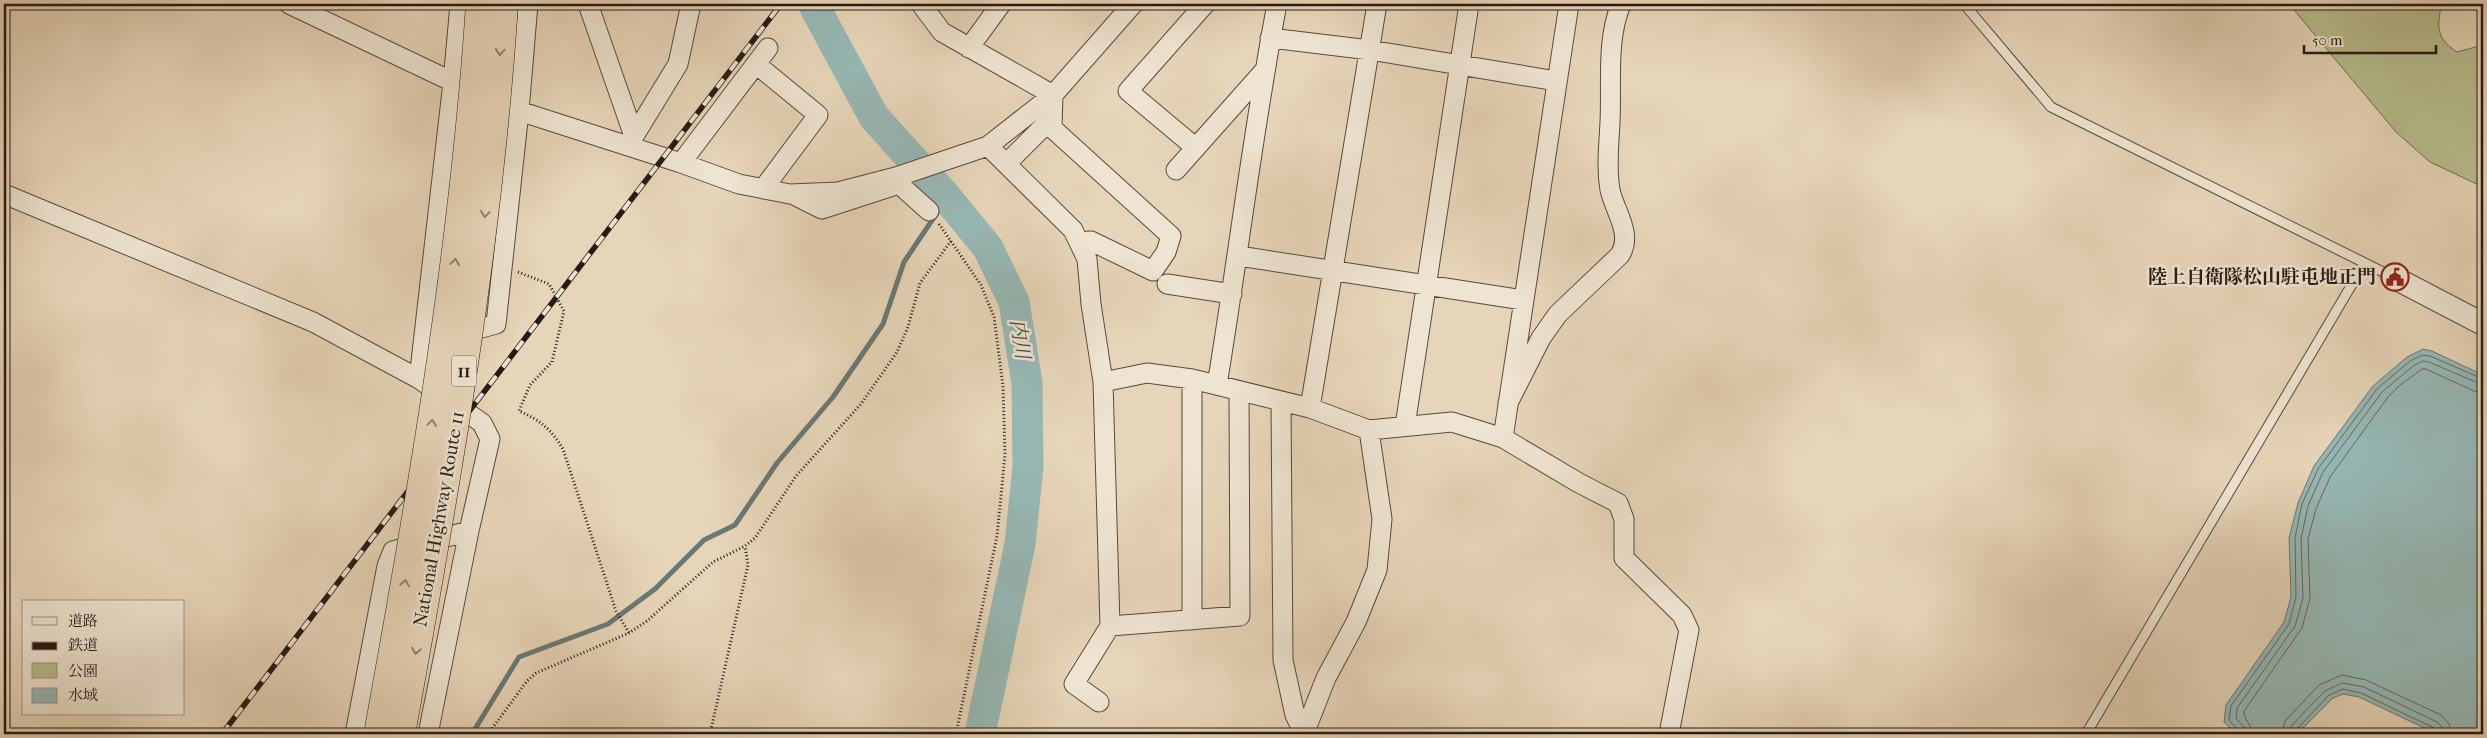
<svg xmlns="http://www.w3.org/2000/svg" width="2487" height="738" font-family="'IM FELL French Canon','Noto Serif JP',serif">
<style>
.green{fill:#b8bd8e;stroke:#706c52}
.water{fill:#97b8b5;stroke:#6a7975}
.lines{fill:none;stroke-linecap:round;stroke-linejoin:round}
.shore{stroke:#5f6966;stroke-width:1}
.stream{stroke:#6a7975;stroke-width:5}
.river{stroke:#97b8b5;stroke-width:31}
.service-casing{stroke:#57493f;stroke-width:11}
.minor-casing{stroke:#57493f;stroke-width:21}
.tertiary-casing{stroke:#57493f;stroke-width:24}
.path{stroke:#271a16;stroke-width:3;stroke-dasharray:1 2.5;stroke-linecap:butt}
.service{stroke:#efe4d2;stroke-width:9}
.minor{stroke:#efe4d2;stroke-width:19}
.tertiary{stroke:#efe4d2;stroke-width:22}
.rail-casing{stroke:#271a16;stroke-width:5.5}
.rail{stroke:#efe4d2;stroke-width:4;stroke-dasharray:11;stroke-linecap:butt}
.trunk-bridge-casing{stroke:#271a16;stroke-width:29;stroke-linecap:butt}
.trunk-bridge{stroke:#e7d5b9;stroke-width:28}
.oneway{stroke:#918170}
.labels{text-anchor:middle;dominant-baseline:central;stroke-width:5;stroke-linejoin:round;paint-order:stroke}
.shield{fill:#efe4d2;stroke:#63574e;stroke-width:1}
.shield-label{font-size:18px;font-weight:bold;fill:#271a16}
.poi-label{font-size:19px;font-weight:bold;fill:#271a16;stroke:#efe4d2;text-anchor:end}
.street-label{font-size:19px;fill:#271a16;stroke:#efe4d2}
.water-label{font-size:20px;font-style:italic;fill:#494946;stroke:#efe4d2}
</style>
<rect width="100%" height="100%" fill="#e7d5b9"/>
<filter id="stains"><feTurbulence type="fractalNoise" baseFrequency=".004" numOctaves="4"/><feColorMatrix values="0 0 0 0 .2 0 0 0 0 .09 0 0 0 0 .02 0 0 0 .5 -.17"/></filter>
<radialGradient id="worn" r=".72"><stop offset=".6" stop-color="#630" stop-opacity="0"/><stop offset="1" stop-color="#630" stop-opacity=".3"/></radialGradient>
<path class="green" d="M2289,4H2441C2438,28 2435,37 2457,52L2483,45V187L2430,162L2396,132Z"/>
<path class="water" d="M2423,349L2432,351L2483,375V734H2437L2359,697L2343,694L2333,698L2297,734H2236L2224,722L2226,705L2284,622L2291,597L2289,538L2298,503L2314,466L2373,386L2407,357Z"/>
<g class="lines">
<path class="shore" d="M2239,734L2238,730L2229,720L2231,706L2289,624L2296,597L2295,538L2302,504L2318,469L2377,389L2410,361L2423,355L2430,356L2483,379
M2245,734L2244,727L2236,718L2237,708L2295,626L2303,598L2301,539L2308,506L2323,472L2382,392L2413,366L2423,361L2429,362L2483,385
M2253,734C2252,725 2243,719 2244,711L2302,628L2310,598L2308,539L2316,509L2330,477L2388,397L2399,386L2422,369H2426L2474,391L2483,393
M2282,734L2285,721L2319,685L2342,675L2366,680L2441,715L2449,724L2451,734
M2289,734L2292,725L2325,691L2342,683L2364,687L2437,722L2442,727L2444,734
M2295,734L2297,729L2329,695L2343,689L2361,693L2434,728L2437,734"/>
<path class="stream" d="M472,734L519,657L608,624L655,589L704,540L735,525L777,463L833,397L883,324L904,262L947,198"/>
<path class="river" d="M813,4L874,117L947,198L988,248L1014,302L1027,383L1028,466L1020,544L980,734"/>
<g class="service-casing">
<path id="service" d="M1964,4L2051,107L2393,277
M2086,734L2364,264"/>
</g>
<g class="minor-casing">
<path id="minor" d="M289,4L453,82
M588,4L634,136
M921,4L942,32L1053,95L1052,128L1171,236L1166,252L1153,271L1091,241L1079,242
M1270,38L1370,50L1556,81
M969,48L1001,4
M756,64L818,115L763,189
M519,111L681,163L739,184L790,194L838,192L896,177L988,146L1053,95L1133,4
M631,146L634,136L678,64L691,4
M988,146L1073,230L1087,259L1091,304L1103,382L1110,626L1074,684L1099,702
M1196,148L1128,91L1205,4
M681,163L768,48
M1007,163L1051,119
M1176,170L1264,71
M4,194L313,322L419,379L482,423L490,439L469,531L428,734
M796,196L822,209L899,184L929,211
M1239,256L1523,300
M1167,284L1232,294
M424,344L496,324L519,111L528,4
M419,379L453,82L460,4
M1192,379V620
M1103,382L1147,373L1192,379L1310,408L1369,430L1452,422L1503,438L1579,483L1618,503L1624,519V558L1682,615L1689,630L1669,734
M1217,385C1238,258 1253,130 1277,4
M1281,401L1283,660L1295,715L1304,733
M1508,403L1541,338L1558,314L1620,255C1633,234 1615,212 1610,190C1606,167 1609,145 1610,122C1612,83 1606,41 1621,4
M1310,408L1377,4
M1405,426L1469,4
M1503,438L1569,4
M1110,626L1240,616L1239,391
M355,734L387,566L393,551L469,531
M1304,734L1326,678L1356,622L1377,570L1382,519L1369,430"/>
</g>
<g class="tertiary-casing">
<path id="tertiary" d="M2393,277L2483,324"/>
</g>
<path class="path" d="M939,224L981,285L994,317L1003,386L1005,455L997,536L956,734
M518,272L549,284L564,311L552,362L530,385L519,411C540,420 551,429 563,449L616,611L629,633
M488,734L527,681L536,673L629,633L647,621L713,562L745,546L755,538L796,476L861,404L897,352L908,327L920,283L951,241
M710,734L748,565L745,546"/>
<use href="#service" class="service"/>
<use href="#minor" class="minor"/>
<use href="#tertiary" class="tertiary"/>
<g class="rail-casing">
<path id="rail" d="M222,734L781,4"/>
</g>
<use href="#rail" class="rail"/>
<g class="trunk-bridge-casing">
<path id="trunk-bridge" d="M378,734C422,492 464,250 480,4
M401,734C445,492 488,250 504,4"/>
</g>
<use href="#trunk-bridge" class="trunk-bridge"/>
</g>
<defs><path id="oneway-chevron" d="M-2-3.5L2.5 0L-2 3.5" fill="none" stroke-width="1.6" stroke-linecap="round" stroke-linejoin="round" transform="scale(1.25)"/></defs>
<g class="oneway">
<use href="#oneway-chevron" transform="translate(500 52) rotate(95)"/>
<use href="#oneway-chevron" transform="translate(485 214) rotate(98)"/>
<use href="#oneway-chevron" transform="translate(455 262) rotate(-83)"/>
<use href="#oneway-chevron" transform="translate(432 423) rotate(-82)"/>
<use href="#oneway-chevron" transform="translate(405 583) rotate(-80)"/>
<use href="#oneway-chevron" transform="translate(416 651) rotate(100)"/>
</g>
<defs>
<g id="civic-ring" transform="scale(1.4375)"><circle r="9.5" fill="#efe4d2" stroke="#8f2418" stroke-width="1.5"/><path d="M-.6-6.5H3V-4.5H.6V-3L4-1V1h2V6H-6V1h2V-1L-.6-3ZM-1.2 2.5V6h2.4V2.5Z" fill="#8f2418"/></g>
</defs>
<g fill-rule="evenodd">
<use href="#civic-ring" x="2395" y="277"/>
</g>
<g class="labels">
<rect class="shield" x="451.5" y="355.5" width="25" height="31" rx="4"/>
<g class="shield-label">
<text x="464" y="371">11</text>
</g>
<g class="poi-label">
<text x="2376" y="277">陸上自衛隊松山駐屯地正門</text>
</g>
<g class="street-label">
<text transform="translate(439 519) rotate(-80)">National Highway Route 11</text>
</g>
<g class="water-label">
<text transform="translate(1020 339) rotate(81)">内川</text>
</g>
</g>
<rect width="2487" height="738" fill="none" stroke="#e7d5b9" stroke-width="20"/>
<rect x="5" y="5" width="2477" height="728" fill="none" stroke="#271a16" stroke-width="2.5"/>
<rect x="10" y="10" width="2467" height="718" fill="none" stroke="#271a16"/>
<rect x="22" y="600" width="162" height="115" fill="#efe4d2" stroke="#9f9387"/>
<rect x="32" y="617" width="25" height="8" fill="#efe4d2" stroke="#9f9387"/>
<text x="68" y="626" font-size="15" fill="#271a16">道路</text>
<rect x="32" y="642" width="25" height="8" fill="#271a16" stroke="#9f9387"/>
<text x="68" y="650" font-size="15" fill="#271a16">鉄道</text>
<rect x="32" y="663" width="25" height="15" fill="#b8bd8e" stroke="#9f9387"/>
<text x="68" y="676" font-size="15" fill="#271a16">公園</text>
<rect x="32" y="688" width="25" height="15" fill="#97b8b5" stroke="#9f9387"/>
<text x="68" y="700" font-size="15" fill="#271a16">水域</text>
<path d="M2304 45v8h132v-8" fill="none" stroke="#271a16" stroke-width="2.5"/>
<text x="2312" y="45" font-size="15" fill="#271a16" stroke="#efe4d2" stroke-width="4" paint-order="stroke">50 m</text>
<rect width="100%" height="100%" filter="url(#stains)"/>
<rect width="100%" height="100%" fill="url(#worn)"/>
</svg>
